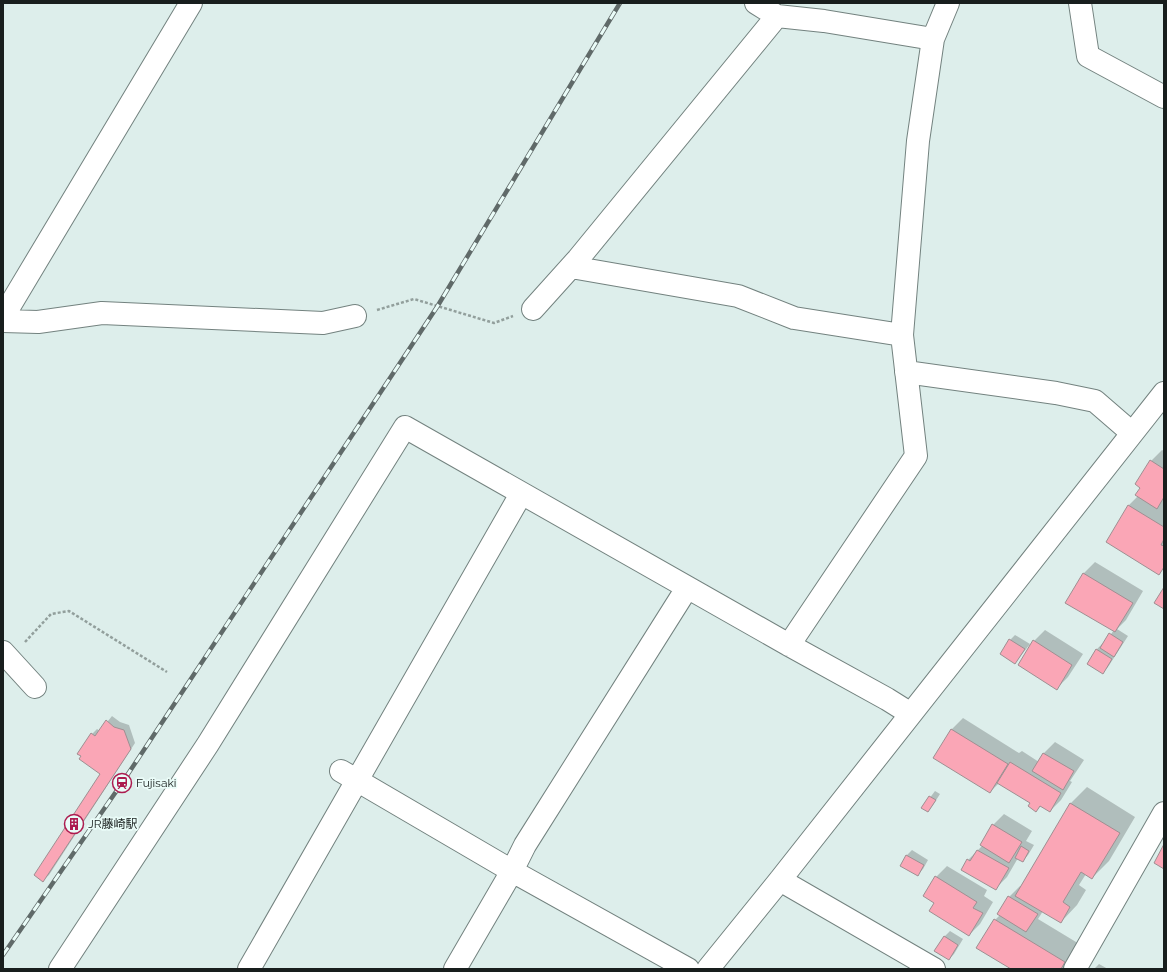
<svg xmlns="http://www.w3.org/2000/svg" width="1167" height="972" font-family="Raleway,'Noto Sans JP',sans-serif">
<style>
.shadow{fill:#0003}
.building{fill:#faa6b6;stroke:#9f8f92}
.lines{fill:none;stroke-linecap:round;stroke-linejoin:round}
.minor-casing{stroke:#73827f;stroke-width:24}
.major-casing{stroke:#73827f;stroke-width:24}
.path{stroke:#929f9c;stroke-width:2.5;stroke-dasharray:3 2;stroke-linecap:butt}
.minor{stroke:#fff;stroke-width:22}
.major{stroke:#fff;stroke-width:22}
.rail-casing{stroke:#606a69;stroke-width:4.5}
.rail{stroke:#eafcf8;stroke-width:3;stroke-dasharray:9;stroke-linecap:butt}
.labels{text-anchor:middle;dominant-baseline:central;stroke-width:3.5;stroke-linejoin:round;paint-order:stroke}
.poi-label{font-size:12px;fill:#181e1d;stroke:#eafcf8;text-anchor:start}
</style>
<rect width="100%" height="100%" fill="#ddeeeb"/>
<path class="shadow" d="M1162,450L1164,451V568L1159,573L1107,542L1129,505L1138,496L1151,461Z
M1095,562L1143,591L1126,620L1117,629L1128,636L1108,667L1103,672L1088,663L1097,649L1102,644L1103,645L1114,630L1067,602L1084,573Z
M1045,630L1083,654L1068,677L1057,688L1034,641Z
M1015,635L1030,644L1015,663L1010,640Z
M112,716L120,722L129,725L135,743L49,875L43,880L101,773L92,734L97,729L100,731Z
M963,718L1019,753L1022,751L1039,762L1044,753L1055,742L1084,760L1070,781L1072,782L1061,800L1050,811L1041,806L1036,810L1031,802L999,783L990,792L934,758L952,729Z
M1087,787L1135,817L1109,861L1092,878L1086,874L1079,885L1086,890L1077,905L1061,922L1043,911L1038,919L1081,945L1067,969H1013L995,920L1000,915L1009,897L1020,886H1021L1070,804Z
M935,791L940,794L933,805L928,811L923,807Z
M1004,814L1032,831L1026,841L1034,845L1028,855L1023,861L1018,858L1007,877L996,888L968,860L982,846L993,825Z
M912,850L928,860L923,869L917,875L901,865L907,855Z
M947,866L987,890L984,896L993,902L980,924L969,935L936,902V877Z
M950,931L963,939L954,954L949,959L936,951L945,936Z
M1099,964L1108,969H1094Z"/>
<path class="building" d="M1150,460L1164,469V497L1157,509L1135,495L1140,488L1135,484Z
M1128,505L1164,527V539L1161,545L1164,546V567L1159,575L1106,542Z
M1083,573L1133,603L1115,632L1065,603Z
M1164,587V609L1154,603Z
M1109,633L1123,642L1114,657L1100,648Z
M1009,639L1025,649L1015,664L1000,654Z
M1033,640L1072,665L1057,690L1018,665Z
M1096,649L1112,659L1103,674L1087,664Z
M106,720L114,727L124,730L131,749L43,882L34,875L100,774L79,759L81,756L77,754L91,733L95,736Z
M951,729L1008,764L990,793L933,758Z
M1043,753L1074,771L1063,790L1032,771Z
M1010,762L1061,793L1050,812L1040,806L1036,812L1028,806L1030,803L997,783Z
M929,796L936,800L928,812L921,808Z
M1070,803L1120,833L1092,879L1081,872L1063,902L1070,907L1061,923L1015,896Z
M992,824L1022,842L1009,863L980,845Z
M1164,844V869L1154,863Z
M1021,846L1029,851L1023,862L1015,858Z
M977,850L1009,868L996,890L961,870L967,859L970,861Z
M906,855L924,865L918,876L900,866Z
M935,876L977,902L973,908L983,913L969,936L929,911L934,903L923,896Z
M1008,896L1038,914L1026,932L997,914Z
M994,919L1065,962L1061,969H1011L976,948Z
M944,936L958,945L949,960L934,951Z"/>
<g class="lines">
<g class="minor-casing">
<path id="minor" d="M1080,3L1088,56L1164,97
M777,16L824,21L933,39
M571,267L738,296L794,318L902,335
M533,309L578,259L777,16L756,3
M3,317L191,3
M3,321L38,322L102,313L323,323L355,316
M906,372L1056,393L1095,401L1132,433
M789,645L916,456L902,335L918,141L933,39L948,3
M341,771L512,871L688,969
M780,880L934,969
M60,969L208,744L405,427L789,645L887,699L911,714
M249,969L521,494
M455,969L512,871L525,845L687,588
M708,969L780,880L1164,393
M1075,969L1164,813"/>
</g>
<g class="major-casing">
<path id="major" d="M3,652L35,687"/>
</g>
<path class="path" d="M377,310L414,299L494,323L513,316
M25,642L51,614L69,611L167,672"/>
<use href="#minor" class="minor"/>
<use href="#major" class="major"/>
<g class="rail-casing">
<path id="rail" d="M3,955L122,783L437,307L620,3"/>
</g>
<use href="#rail" class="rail"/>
</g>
<defs>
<g id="station-ring" transform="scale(1)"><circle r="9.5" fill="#eafcf8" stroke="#ac1b4f" stroke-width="1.5"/><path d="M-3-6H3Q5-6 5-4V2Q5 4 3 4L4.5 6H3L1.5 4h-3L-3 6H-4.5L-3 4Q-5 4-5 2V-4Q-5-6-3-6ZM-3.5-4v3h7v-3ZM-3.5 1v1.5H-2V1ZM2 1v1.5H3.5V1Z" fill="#ac1b4f"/></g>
<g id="building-ring" transform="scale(1)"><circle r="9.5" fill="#eafcf8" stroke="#ac1b4f" stroke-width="1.5"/><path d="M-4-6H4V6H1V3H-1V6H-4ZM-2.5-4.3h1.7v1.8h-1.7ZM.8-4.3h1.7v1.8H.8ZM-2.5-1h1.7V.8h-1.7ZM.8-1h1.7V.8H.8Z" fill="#ac1b4f"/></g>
</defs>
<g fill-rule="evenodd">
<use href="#station-ring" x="122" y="783"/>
<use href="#building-ring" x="74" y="824"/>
</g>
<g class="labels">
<g class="poi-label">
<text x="136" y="783">Fujisaki</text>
<text x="88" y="824">JR藤崎駅</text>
</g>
</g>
<rect width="1167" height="972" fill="none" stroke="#181e1d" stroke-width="8"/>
</svg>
